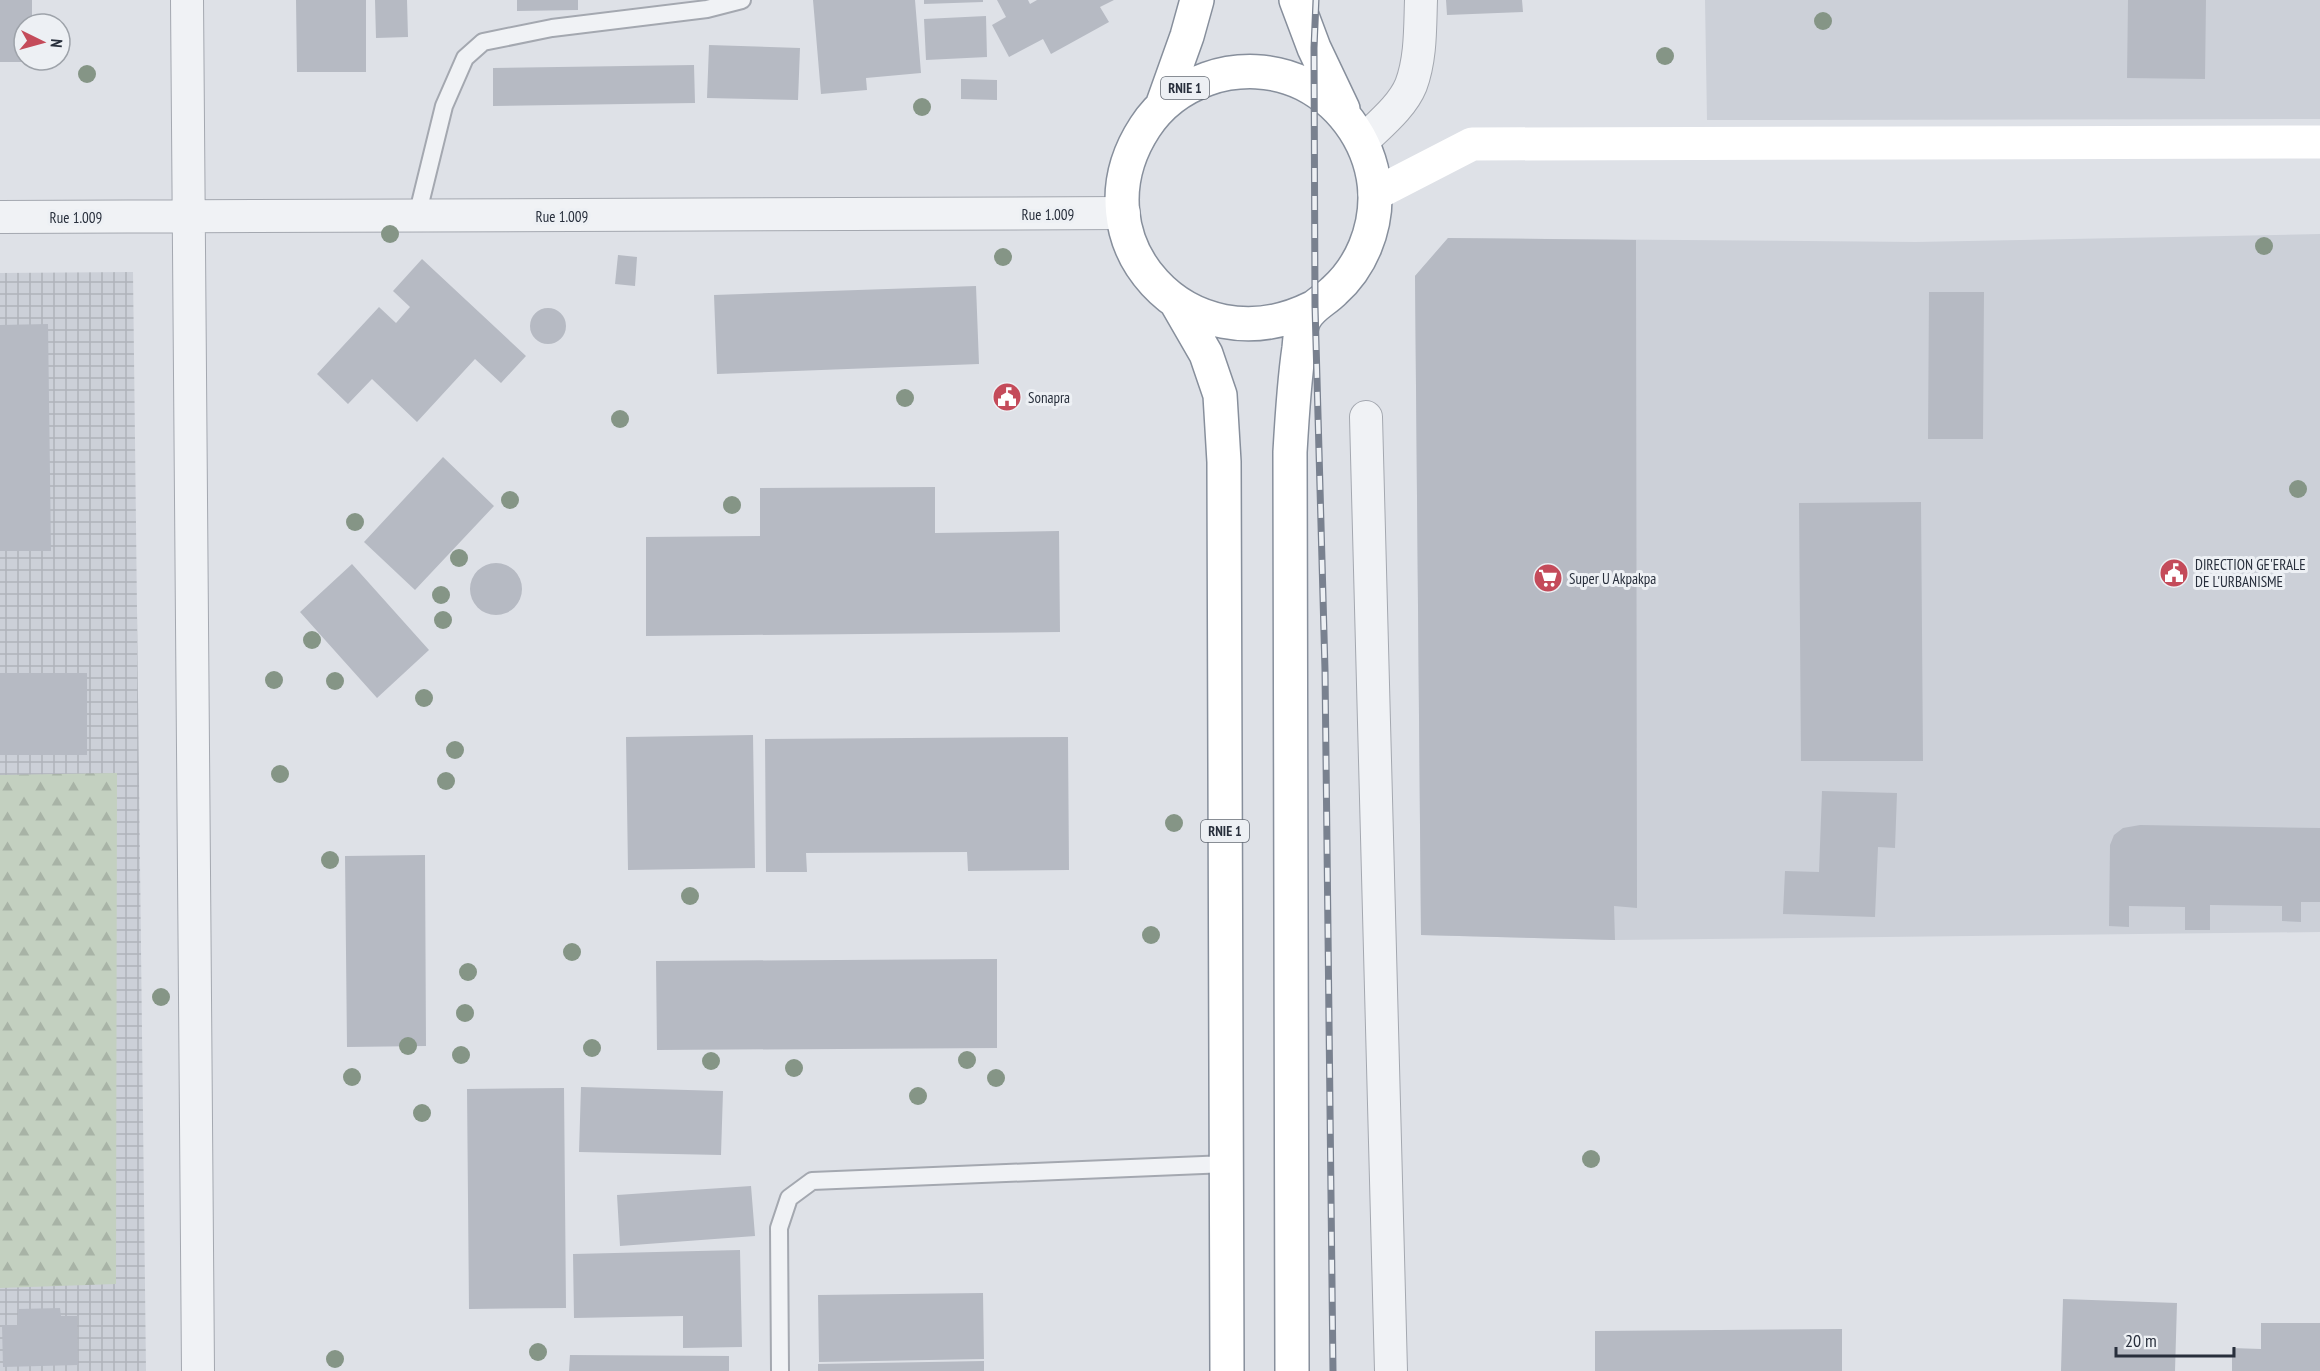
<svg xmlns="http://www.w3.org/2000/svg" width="2320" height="1371" font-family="'PT Sans Narrow',sans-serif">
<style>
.built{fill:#ccd0d8}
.industrial{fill:url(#industrial-grid)}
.forest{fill:url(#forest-firs)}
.building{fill:#b6bac3}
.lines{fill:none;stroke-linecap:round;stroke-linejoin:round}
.lane-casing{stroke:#a4a8b0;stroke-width:20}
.street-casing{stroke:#a4a8b0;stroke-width:34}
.highway-casing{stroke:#878f9c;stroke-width:36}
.lane{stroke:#f0f2f5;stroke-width:16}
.street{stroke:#f0f2f5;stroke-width:32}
.secondary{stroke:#fff;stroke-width:33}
.highway{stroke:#fff;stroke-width:33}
.rail-casing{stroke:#79818f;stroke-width:7}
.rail{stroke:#edf0f4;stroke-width:4.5;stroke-dasharray:14;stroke-linecap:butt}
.tree{fill:#859586}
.labels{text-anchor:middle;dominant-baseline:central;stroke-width:6;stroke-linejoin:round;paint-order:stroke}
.shield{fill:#edf0f4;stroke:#636973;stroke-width:1.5}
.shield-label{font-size:14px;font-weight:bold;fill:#282f3c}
.street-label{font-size:15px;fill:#282f3c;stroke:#edf0f4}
.poi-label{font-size:15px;fill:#282f3c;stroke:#edf0f4;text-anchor:start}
</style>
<defs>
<pattern id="industrial-grid" width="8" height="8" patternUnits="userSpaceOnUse" patternTransform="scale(1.5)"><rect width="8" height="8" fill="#ccd0d8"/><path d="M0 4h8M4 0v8" fill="none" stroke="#afb3ba"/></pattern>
<pattern id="forest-firs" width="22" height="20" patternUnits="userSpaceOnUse" patternTransform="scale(1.5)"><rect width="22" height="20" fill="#c3d0c0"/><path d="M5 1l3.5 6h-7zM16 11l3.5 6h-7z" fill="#a8b3a6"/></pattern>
</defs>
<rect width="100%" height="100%" fill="#dee1e7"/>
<path class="built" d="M1705,0H2320V119L1707,120Z
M2320,234V932L1615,940L1421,935L1415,276L1448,238L1916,242Z"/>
<path class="industrial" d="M133,272L146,1371H0V273Z"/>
<path class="forest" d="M117,773L116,1284L0,1288V775Z"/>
<path class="building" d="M0,0H32V24H24V60H32V62H0Z
M296,0H366V72H297Z
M375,0H407L408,37L376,38Z
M517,0H578V10L517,11Z
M813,0H915L921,73L866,78L867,90L821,94Z
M924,0H983V2L924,4Z
M997,0H1028L1030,4L1037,0H1114L1100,7L1109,22L1051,54L1043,39L1009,57L992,25L1006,17Z
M1446,0H1522L1523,12L1447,15Z
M2128,0H2206L2205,79L2127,78Z
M986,16L987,57L926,60L924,19Z
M709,45L800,48L798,100L707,98Z
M694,65L695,103L493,106V68Z
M961,79L997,80V100L961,99Z
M1448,238L1636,240L1637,908L1614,906L1615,940L1421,935L1415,276Z
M618,255L637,257L635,286L615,284Z
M422,259L526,356L501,383L475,359L417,422L372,379L348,404L317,374L379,307L396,323L410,307L393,291Z
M976,286L979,364L717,374L714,295Z
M1929,292H1984L1983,439H1928Z
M530 326a18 18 0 1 1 36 0a18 18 0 1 1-36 0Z
M48,324L51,551H0V325Z
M443,457L494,506L415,590L364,542Z
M935,487V533L1059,531L1060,632L646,636V537L760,536V488Z
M1921,502L1923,761H1801L1799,503Z
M470 589a26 26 0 1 1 52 0a26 26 0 1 1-52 0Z
M352,564L429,650L377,698L300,612Z
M0,673H87V755H0Z
M753,735L755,868L628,870L626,737Z
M1068,737L1069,870L968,871L967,852L806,853L807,872H766L765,739Z
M1822,791L1897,793L1895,848L1878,847L1875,917L1783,914L1785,871L1819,872Z
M2140,825L2320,828V902H2301V922L2282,921V906L2210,905V930H2185V907L2129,906V927L2109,926L2110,845L2114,835L2123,828Z
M425,855L426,1046L347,1047L345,856Z
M997,959V1048L657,1050L656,961Z
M581,1087L723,1091L721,1155L579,1152Z
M564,1088L566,1308L469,1309L467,1089Z
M751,1186L755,1236L620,1246L617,1195Z
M740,1250L742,1347L683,1348V1316L574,1318L573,1254Z
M983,1293L984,1359L819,1362L818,1295Z
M2063,1299L2177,1303L2175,1371H2061Z
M60,1308L61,1316H77L78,1365L3,1367L2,1325H18V1309Z
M2261,1323H2320V1371H2232V1348L2261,1349Z
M1842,1329V1371H1595V1331Z
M570,1355L729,1356V1371H569Z
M984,1361V1371H818V1364Z"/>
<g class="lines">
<g class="lane-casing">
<path id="lane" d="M417,216L444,106L465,58L483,42L552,28L707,9L742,0
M780,1371L779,1228L789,1198L812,1181L1227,1164"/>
</g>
<g class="street-casing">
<path id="street" d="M187,0L198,1371
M1362,142C1379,125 1402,107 1411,85C1421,58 1420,28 1421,0
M0,217L1124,213
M1366,417L1391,1371"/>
</g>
<g class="highway-casing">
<path id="highway" d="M1296,0L1314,48L1343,109
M1162,106L1187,36L1197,0
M1176,302L1206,354L1220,395L1224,462L1227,1371
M1292,1371L1290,452C1292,417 1294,382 1299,348C1300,339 1300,328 1304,320C1310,307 1324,301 1334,291C1361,267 1376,230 1375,194C1373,147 1345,105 1304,84C1274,69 1238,68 1207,79C1182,88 1160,104 1145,127C1071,240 1189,369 1312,308"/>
</g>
<use href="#lane" class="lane"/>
<use href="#street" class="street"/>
<path class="secondary" d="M1375,194L1472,144L2320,142"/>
<use href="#highway" class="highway"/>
<g class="rail-casing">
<path id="rail" d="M1316,0L1314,48L1315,306L1325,670L1333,1371"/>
</g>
<use href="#rail" class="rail"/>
</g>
<g class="tree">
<circle cx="1823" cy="21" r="9"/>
<circle cx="1665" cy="56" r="9"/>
<circle cx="87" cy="74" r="9"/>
<circle cx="922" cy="107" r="9"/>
<circle cx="390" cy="234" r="9"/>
<circle cx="2264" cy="246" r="9"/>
<circle cx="1003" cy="257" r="9"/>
<circle cx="905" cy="398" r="9"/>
<circle cx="620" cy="419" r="9"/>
<circle cx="2298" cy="489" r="9"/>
<circle cx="510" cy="500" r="9"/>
<circle cx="732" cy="505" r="9"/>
<circle cx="355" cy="522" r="9"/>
<circle cx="459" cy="558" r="9"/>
<circle cx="441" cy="595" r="9"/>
<circle cx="443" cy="620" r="9"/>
<circle cx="312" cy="640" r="9"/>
<circle cx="274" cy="680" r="9"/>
<circle cx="335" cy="681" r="9"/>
<circle cx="424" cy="698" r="9"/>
<circle cx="455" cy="750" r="9"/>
<circle cx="280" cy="774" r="9"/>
<circle cx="446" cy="781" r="9"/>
<circle cx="1174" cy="823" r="9"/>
<circle cx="330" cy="860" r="9"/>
<circle cx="690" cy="896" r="9"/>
<circle cx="1151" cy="935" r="9"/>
<circle cx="572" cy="952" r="9"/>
<circle cx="468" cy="972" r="9"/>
<circle cx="161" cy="997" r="9"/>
<circle cx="465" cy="1013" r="9"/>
<circle cx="408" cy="1046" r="9"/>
<circle cx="592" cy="1048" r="9"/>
<circle cx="461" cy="1055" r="9"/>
<circle cx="967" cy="1060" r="9"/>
<circle cx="711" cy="1061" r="9"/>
<circle cx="794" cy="1068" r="9"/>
<circle cx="352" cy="1077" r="9"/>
<circle cx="996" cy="1078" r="9"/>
<circle cx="918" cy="1096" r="9"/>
<circle cx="422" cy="1113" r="9"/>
<circle cx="1591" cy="1159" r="9"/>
<circle cx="538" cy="1352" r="9"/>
<circle cx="335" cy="1359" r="9"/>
</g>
<defs>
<g id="civic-disc" transform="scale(1.5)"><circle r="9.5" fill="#c44b5a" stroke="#edf0f4"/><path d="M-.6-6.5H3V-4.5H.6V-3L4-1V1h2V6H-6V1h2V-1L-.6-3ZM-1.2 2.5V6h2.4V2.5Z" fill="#fff"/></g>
<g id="supermarket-disc" transform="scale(1.5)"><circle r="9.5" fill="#c44b5a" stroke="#edf0f4"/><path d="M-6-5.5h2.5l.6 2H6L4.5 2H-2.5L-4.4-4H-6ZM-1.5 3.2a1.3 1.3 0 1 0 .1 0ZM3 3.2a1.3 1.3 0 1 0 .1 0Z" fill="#fff"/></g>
</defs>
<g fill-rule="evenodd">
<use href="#civic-disc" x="1007" y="397"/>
<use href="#civic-disc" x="2174" y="573"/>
<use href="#supermarket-disc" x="1548" y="578"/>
</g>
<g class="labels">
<g class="shield">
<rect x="1161" y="77" width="48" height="22" rx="4.5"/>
<rect x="1201" y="820" width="48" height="22" rx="4.5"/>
</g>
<g class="shield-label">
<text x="1185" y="88">RNIE 1</text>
<text x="1225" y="831">RNIE 1</text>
</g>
<g class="street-label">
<text x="1048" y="214">Rue 1.009</text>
<text x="562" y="216">Rue 1.009</text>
<text x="76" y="217">Rue 1.009</text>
</g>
<g class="poi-label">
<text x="1028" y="397">Sonapra</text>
<text x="2195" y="564">DIRECTION GE'ERALE<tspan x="2195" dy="17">DE L'URBANISME</tspan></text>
<text x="1569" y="578">Super U Akpakpa</text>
</g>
</g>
<g transform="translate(42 42) rotate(95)"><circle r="28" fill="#edf0f4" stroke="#9ea3aa" stroke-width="1.5"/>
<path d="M0-4.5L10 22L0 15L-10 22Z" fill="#c44b5a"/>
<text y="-9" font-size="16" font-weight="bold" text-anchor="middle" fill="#282f3c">N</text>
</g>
<path d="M2116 1347v9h118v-9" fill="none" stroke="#282f3c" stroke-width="3"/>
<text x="2125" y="1347" font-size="18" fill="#282f3c" stroke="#edf0f4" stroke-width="4.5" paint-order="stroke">20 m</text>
</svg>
